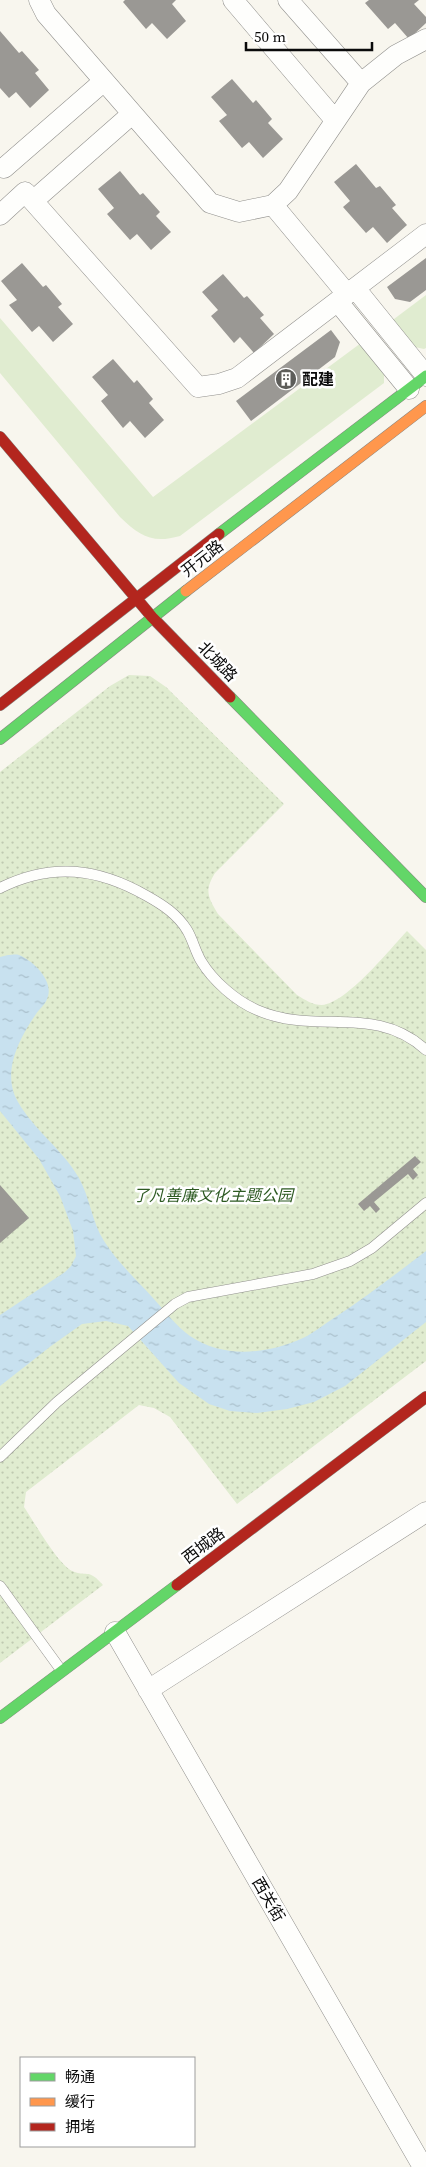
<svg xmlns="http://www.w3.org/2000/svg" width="426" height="2167" font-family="'Source Serif 4','Noto Sans SC',serif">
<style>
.grass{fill:url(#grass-dots)}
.garden{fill:#e0ecd0}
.water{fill:url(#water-ripples)}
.building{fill:#9a9894}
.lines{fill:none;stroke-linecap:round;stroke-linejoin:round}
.lane-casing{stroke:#91908d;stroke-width:11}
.street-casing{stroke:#91908d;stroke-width:21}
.fast-casing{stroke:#888783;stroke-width:12}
.slow-casing{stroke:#888783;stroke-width:12}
.jam-casing{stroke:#888783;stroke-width:12}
.lane{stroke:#fefefc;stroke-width:10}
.street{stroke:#fefefc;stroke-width:20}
.fast{stroke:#63d668;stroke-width:11}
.slow{stroke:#ff974d;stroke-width:11}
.jam{stroke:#b3261e;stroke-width:11}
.labels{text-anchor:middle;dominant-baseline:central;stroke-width:5;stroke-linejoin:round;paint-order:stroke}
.poi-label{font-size:16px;font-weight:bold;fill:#0a0a0a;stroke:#fff;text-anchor:start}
.street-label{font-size:16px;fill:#0a0a0a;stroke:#fff}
.park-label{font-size:16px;font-style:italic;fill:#2d5a22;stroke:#fff}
</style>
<defs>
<pattern id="grass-dots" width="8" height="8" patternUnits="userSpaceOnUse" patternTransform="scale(1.25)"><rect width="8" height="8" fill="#e0ecd0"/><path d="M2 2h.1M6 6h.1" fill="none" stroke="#bfc9b1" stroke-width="1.8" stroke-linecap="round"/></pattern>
<pattern id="water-ripples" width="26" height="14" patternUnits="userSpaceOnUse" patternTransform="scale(1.25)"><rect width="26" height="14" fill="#c8e1ef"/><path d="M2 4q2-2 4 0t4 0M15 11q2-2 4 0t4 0" fill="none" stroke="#aac0cc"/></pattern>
</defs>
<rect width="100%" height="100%" fill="#f8f6ee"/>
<path class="grass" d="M129,675L150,676L166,687L284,804L215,873C204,891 208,897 218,914L297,995C305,1000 313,1005 322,1005C347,1003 390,949 407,931L426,950V1361L237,1504L170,1417L154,1408L139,1405L26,1492L24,1507C34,1522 58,1564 72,1571C87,1578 87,1567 103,1585L0,1663V772L110,686Z"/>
<path class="garden" d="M426,295V348L424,349L415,347L390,322Z
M0,318L153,497L361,343L384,374V383L180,536C152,544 140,536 120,517L0,373Z"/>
<path class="water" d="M8,955C11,955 16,954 19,955C34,961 55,982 47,999C45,1005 39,1009 36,1014C19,1039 1,1073 18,1102C34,1130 62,1149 79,1178C90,1198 92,1222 104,1241C117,1262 137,1280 153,1298C165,1311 176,1326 190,1336C223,1359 268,1354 303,1338C314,1333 324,1324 334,1318C366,1297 396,1274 426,1251V1322L345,1386L314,1402L287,1409L257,1413L230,1411L209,1404L179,1383L128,1326L106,1321L82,1324L51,1346L0,1386V1315L65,1272L71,1266L76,1256L73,1231L60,1196L39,1159L0,1111V957Z"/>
<path class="building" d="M125,0H176L172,4L186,21L167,39L152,23L146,29L123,2Z
M369,0H419L414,4L426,17V23L409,39L395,23L388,29L365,3Z
M0,31L19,53L22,51L39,70L35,73L49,90L30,108L16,92L9,98L0,88Z
M232,79L253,103L256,100L272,119L268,123L283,139L263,158L249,142L242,148L219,121L227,115L211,97Z
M356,164L376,188L380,186L396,205L392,208L407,225L387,243L373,227L366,233L343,207L350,201L334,182Z
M120,171L140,195L143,193L160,212L156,216L171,232L151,250L137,234L130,240L107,214L114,208L98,189Z
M426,258V290L410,302L395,299L387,287Z
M22,263L43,287L46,285L62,304L58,307L73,324L53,342L39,326L32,332L9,305L17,300L1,281Z
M223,274L244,298L247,296L264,315L260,318L274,334L254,353L240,337L234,343L211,316L218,310L202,292Z
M331,330L340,342L335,357L251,421L236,401Z
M113,359L134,383L137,380L153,399L149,403L164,420L145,438L130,421L123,428L101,401L108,395L92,377Z
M415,1156L421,1162L413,1169L418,1175L413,1180L408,1174L374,1202L380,1209L376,1213L370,1206L364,1211L358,1204Z
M0,1185L29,1218L0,1243Z"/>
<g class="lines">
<g class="lane-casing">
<path id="lane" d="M0,888C52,862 98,868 147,896C163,905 177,914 187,930C193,940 195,951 201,961C213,981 236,1001 257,1010C317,1036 374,1003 426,1050
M0,1457L57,1402L175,1304L188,1297L313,1274L350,1261L372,1248L426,1203
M0,1586L61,1670"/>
</g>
<g class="street-casing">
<path id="street" d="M39,0L46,14L210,203L239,212L273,205L347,294
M233,0L335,120
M288,0L361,83
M4,168L104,81
M33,201L132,114
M273,205L288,191L361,83L396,55L426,39
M0,215L25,192L198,387L219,384L237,378L426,234
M355,288L426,376
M338,302L409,389
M115,1632L423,2167
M148,1690L426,1512"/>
</g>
<g class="fast-casing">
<path id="fast" d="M219,534L426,376
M230,697L426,897
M0,739L186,591
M0,1718L177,1585"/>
</g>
<g class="slow-casing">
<path id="slow" d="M186,591L426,406"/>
</g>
<g class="jam-casing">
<path id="jam" d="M0,437L152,617L230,697
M0,705L219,534
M177,1585L426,1397"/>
</g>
<use href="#lane" class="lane"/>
<use href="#street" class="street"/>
<use href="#fast" class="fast"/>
<use href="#slow" class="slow"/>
<use href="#jam" class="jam"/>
</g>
<defs>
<g id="building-disc" transform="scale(1.125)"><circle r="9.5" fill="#5d5d5a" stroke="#fff"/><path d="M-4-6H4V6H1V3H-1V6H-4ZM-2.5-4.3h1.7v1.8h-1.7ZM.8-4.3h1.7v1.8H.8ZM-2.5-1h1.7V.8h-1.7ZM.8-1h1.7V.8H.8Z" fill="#fff"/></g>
</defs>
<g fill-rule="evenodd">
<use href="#building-disc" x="286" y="379"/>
</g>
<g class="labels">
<g class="poi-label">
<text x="302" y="379">配建</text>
</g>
<g class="street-label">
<text transform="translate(202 558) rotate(-38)">开元路</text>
<text transform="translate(218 661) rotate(46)">北城路</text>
<text transform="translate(203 1545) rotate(-37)">西城路</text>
<text transform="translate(269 1899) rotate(60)">西关街</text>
</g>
<g class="park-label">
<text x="213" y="1195">了凡善廉文化主题公园</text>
</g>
</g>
<rect x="20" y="2057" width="175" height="90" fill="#ffffff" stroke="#9d9d9d"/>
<rect x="30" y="2073" width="25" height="8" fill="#63d668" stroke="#9d9d9d"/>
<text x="65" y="2082" font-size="15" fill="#0a0a0a">畅通</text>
<rect x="30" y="2098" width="25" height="8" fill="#ff974d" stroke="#9d9d9d"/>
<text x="65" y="2107" font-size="15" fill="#0a0a0a">缓行</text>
<rect x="30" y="2123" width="25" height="8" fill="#b3261e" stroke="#9d9d9d"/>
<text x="65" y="2132" font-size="15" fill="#0a0a0a">拥堵</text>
<path d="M246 42v8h126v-8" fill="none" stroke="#0a0a0a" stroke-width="2.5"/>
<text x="254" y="42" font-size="15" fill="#0a0a0a" stroke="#ffffff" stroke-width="4" paint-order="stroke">50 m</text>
</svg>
